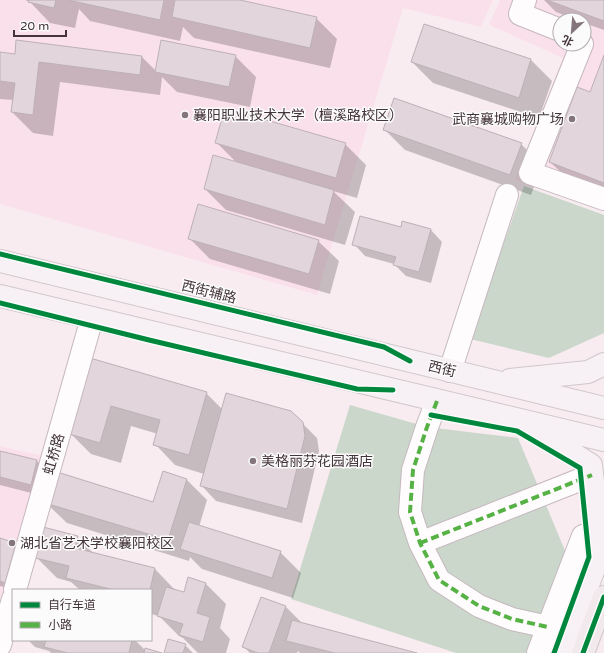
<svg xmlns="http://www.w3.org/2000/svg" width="604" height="653" font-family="'Varela Round','Noto Sans SC',sans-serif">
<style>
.built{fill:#fae0eb;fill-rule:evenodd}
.green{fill:#cbd7cb}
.shadow{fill:#0003}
.building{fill:#e2d5db;stroke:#bdb0b6}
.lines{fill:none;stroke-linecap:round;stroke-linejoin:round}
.minor-casing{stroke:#c5b8be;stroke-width:24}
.major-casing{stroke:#d0c8cb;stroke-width:24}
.highway-casing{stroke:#d0c8cb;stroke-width:24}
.minor{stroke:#fefcfd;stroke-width:22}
.major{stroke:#f7f0f4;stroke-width:22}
.highway{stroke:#f2e9ed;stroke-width:22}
.quiet{stroke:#57b246;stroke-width:4;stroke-dasharray:8 4;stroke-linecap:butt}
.cycleway-casing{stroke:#fbfbfb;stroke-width:8}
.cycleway{stroke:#00873e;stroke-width:5}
.poi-dot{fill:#83757b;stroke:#fbfbfb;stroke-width:1.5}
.labels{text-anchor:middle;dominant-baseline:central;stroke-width:3;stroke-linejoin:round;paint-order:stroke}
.poi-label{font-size:14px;fill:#44353b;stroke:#fbfbfb;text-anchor:start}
.street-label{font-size:14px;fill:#44353b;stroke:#fbfbfb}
</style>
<rect width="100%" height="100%" fill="#f8ecf1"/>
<path class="built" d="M0,0H493L481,27L403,8L317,295L0,204Z
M500,0H604V210L515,180L563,58L489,25ZM560,20H584V44H560Z
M0,446L47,457L0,628Z"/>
<path class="green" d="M524,186L604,215V333L549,358L470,339Z
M350,405L427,427L518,438L566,553L528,653H456L291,599Z"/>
<path class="shadow" d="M25,0H235L316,18L337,39L330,68L194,38L183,27L180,41L90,21L79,9L75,28L50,23L30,2Z
M544,0H604V30L584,23V20H577L556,12Z
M0,53L16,55L141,56L156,71L235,56L256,77L250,107L177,92L162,77L160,95L60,82L53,136L33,133L12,112L14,100L0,99Z
M604,58V191L566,177L550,162L591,93Z
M531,60L552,81L539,118L433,83L412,62Z
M384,129L521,144L542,165L531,195L405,150Z
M216,142L345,144L366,165L357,198L333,191L355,212L345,245L226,210L205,189L237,163Z
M403,222L431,230L442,242L431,283L406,276L394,264L365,256L354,244L401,229Z
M189,238L318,241L339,261L330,294L210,259Z
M91,359L206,393L222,409L290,411L317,438L319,451L302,523L216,501L201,485L204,474L175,465L155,444L158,434L131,426L121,463L91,454L70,433Z
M0,452L37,461L49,473L43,496L0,485Z
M187,480L207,500L199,527L280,552L301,573L293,598L202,569L190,557L189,561L67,523L46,503H154Z
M77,537L94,554L155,569L175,590L185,593L206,584L226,604L220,628L230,639L226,653H198L183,638L179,636L159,616L151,614V590H80L71,582L57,578L36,557Z
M0,540L15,544L23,552L13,590L0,586Z
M262,598L286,607L302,623L413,653H300L298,651L297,653H250L244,647Z
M28,640H135L146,651L159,653H51L49,651L35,647Z
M185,645L193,653H165Z"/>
<path class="building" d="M29,0H56L54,8L28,2Z
M68,0H164L160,20Z
M175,0H240L317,17L310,48L172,17Z
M547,0H604V21Z
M424,24L531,59L519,98L411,62Z
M16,40L142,56L140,75L39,62L33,115L11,112L15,83L0,81V52L15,54Z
M161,40L236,55L229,87L155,72Z
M604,55V183L549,162L577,87L590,92Z
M394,98L522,143L510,175L383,130Z
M225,108L346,143L336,178L215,143Z
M213,155L334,190L325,225L204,189Z
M198,204L319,240L309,274L188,239Z
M360,216L401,227L402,221L431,229L419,272L393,265L396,257L352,245Z
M90,358L207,392L189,455L153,445L160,420L111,406L100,443L69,434Z
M226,393L291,411L303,422L305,436L287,509L200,486Z
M0,451L37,460L31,485L0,477Z
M54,471L153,502L163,471L187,479L168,540L45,503Z
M189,522L281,551L272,578L180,549Z
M43,527L78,536L75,548L155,568L150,590H114L66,578L69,566L35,558Z
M0,538L16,543L5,583L0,581Z
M188,577L206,583L197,613L210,617L203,642L179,635L183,624L157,616L166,587L184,592Z
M261,597L286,606L269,653H258L242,647Z
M292,620L417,653H335L286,641Z
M168,639L186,644L183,653H164Z
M46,640H132L129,653H68L44,647Z
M145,648L162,653H144Z"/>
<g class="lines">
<g class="minor-casing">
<path id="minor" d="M525,0L520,14L560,30
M582,44L530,173L604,199
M450,371L507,195
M437,401L427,427L413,470L410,512L420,543L439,580L479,606L512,619L548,627
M420,543L592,475
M15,590L92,318
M0,645L13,599
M538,653L583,536L599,530L604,531"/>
</g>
<g class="major-casing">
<path id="major" d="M0,261L604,408
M0,296L604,440
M510,380L588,372L604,364
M535,430L591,465L599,530L600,553L562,653"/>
</g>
<g class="highway-casing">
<path id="highway" d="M583,653L604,597"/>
</g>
<use href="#minor" class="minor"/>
<use href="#major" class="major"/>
<use href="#highway" class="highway"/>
<path class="quiet" d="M437,401L427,427L413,470L410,512L420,543L439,580L479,606L512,619L548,627
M420,543L592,475"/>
<g class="cycleway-casing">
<path id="cycleway" d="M0,254L384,347L410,361
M0,303L149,340L357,389L393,390
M431,415L517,431L580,468L589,557L554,653
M583,653L604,597"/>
</g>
<use href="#cycleway" class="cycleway"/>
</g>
<g class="poi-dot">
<circle cx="185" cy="115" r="4"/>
<circle cx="572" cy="119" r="4"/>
<circle cx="253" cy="461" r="4"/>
<circle cx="12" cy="543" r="4"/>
</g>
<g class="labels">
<g class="poi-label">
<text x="193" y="115">襄阳职业技术大学（檀溪路校区）</text>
<text x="564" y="119" text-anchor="end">武商襄城购物广场</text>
<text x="261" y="461">美格丽芬花园酒店</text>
<text x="20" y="543">湖北省艺术学校襄阳校区</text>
</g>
<g class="street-label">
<text transform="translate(209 292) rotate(14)">西街辅路</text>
<text transform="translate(442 369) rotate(14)">西街</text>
<text transform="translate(54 454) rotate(-74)">虹桥路</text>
</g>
</g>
<rect x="12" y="589" width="140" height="52" fill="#fbfbfb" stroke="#b2acae"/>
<rect x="20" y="602" width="20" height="6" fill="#00873e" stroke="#b2acae"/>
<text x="48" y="609" font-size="12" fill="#44353b">自行车道</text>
<rect x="20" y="622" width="20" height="6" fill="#57b246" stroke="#b2acae"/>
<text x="48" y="629" font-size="12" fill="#44353b">小路</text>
<g transform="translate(572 32) rotate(206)"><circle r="19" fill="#fbfbfb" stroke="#b2acae"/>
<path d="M0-3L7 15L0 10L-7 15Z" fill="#83757b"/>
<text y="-6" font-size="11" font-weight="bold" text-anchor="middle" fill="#44353b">北</text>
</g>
<path d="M14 30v6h52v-6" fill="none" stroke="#44353b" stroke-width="2"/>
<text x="20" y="30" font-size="12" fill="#44353b" stroke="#fbfbfb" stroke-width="3" paint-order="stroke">20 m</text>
</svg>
